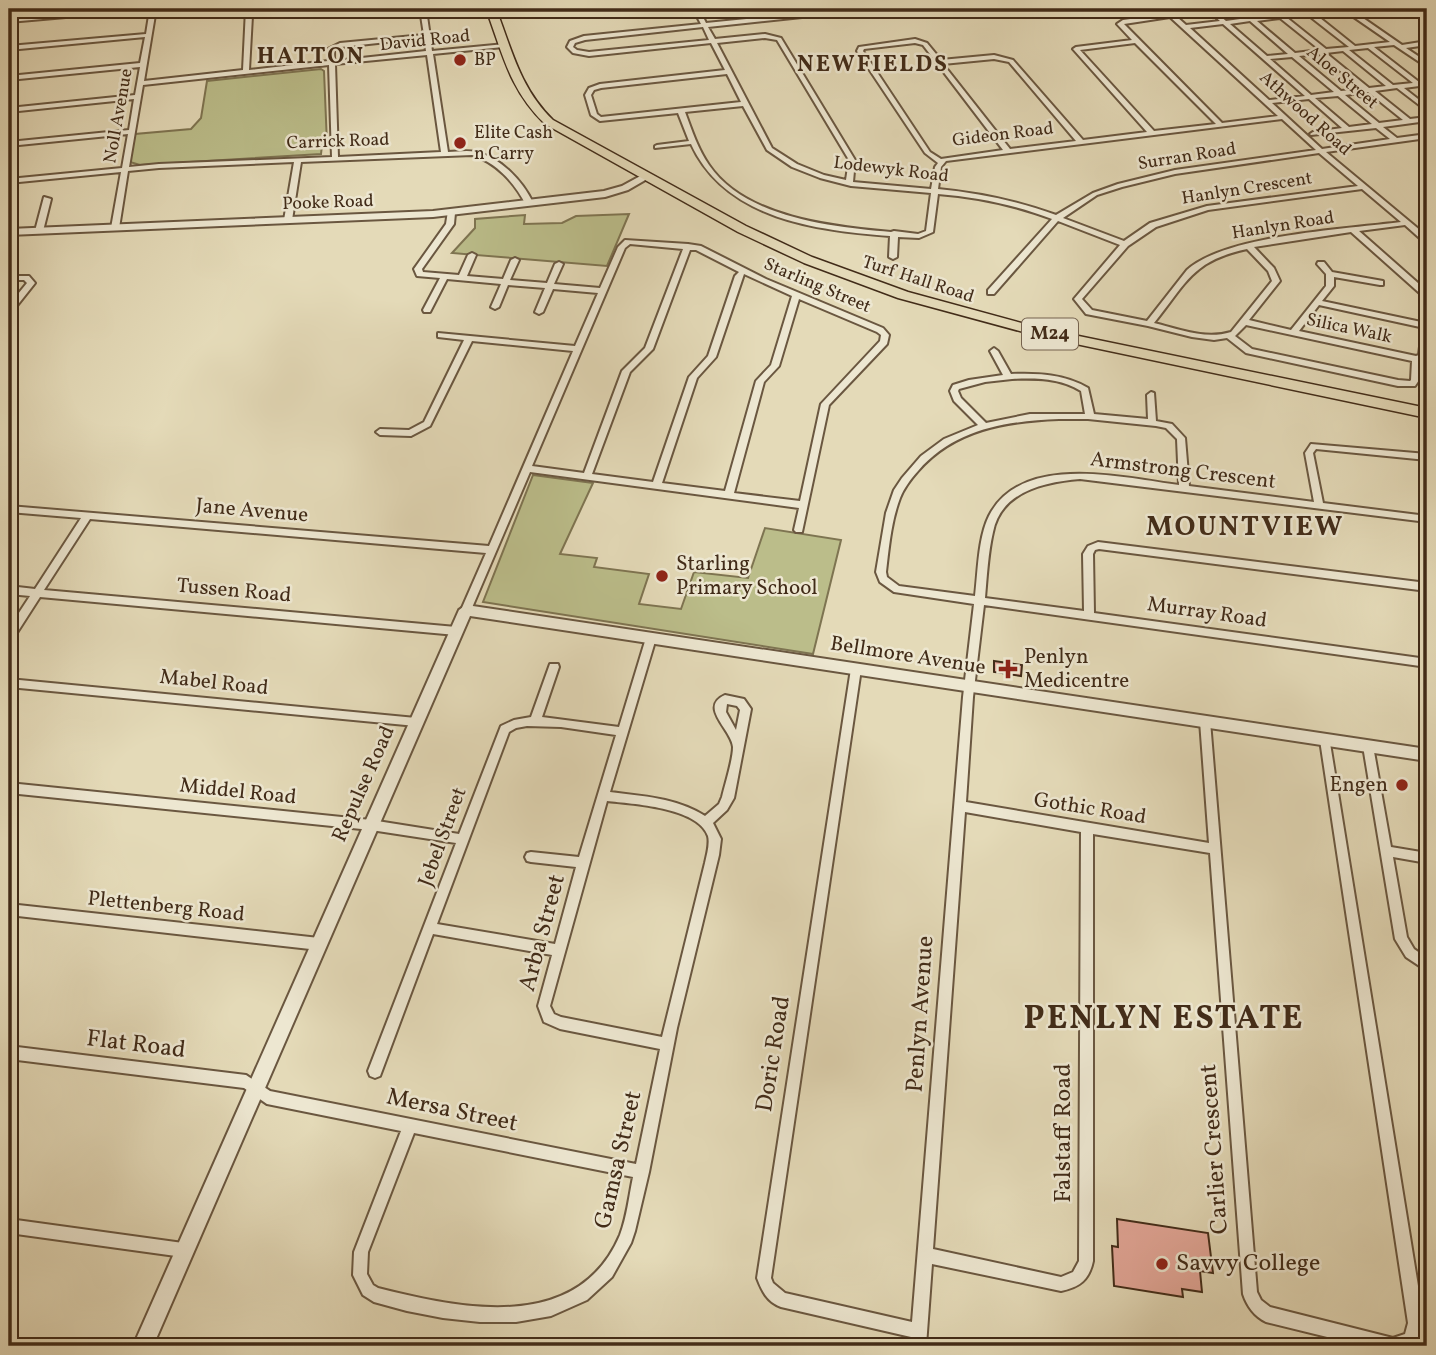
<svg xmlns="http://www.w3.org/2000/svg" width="1436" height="1355" font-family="Vollkorn,serif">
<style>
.green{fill:#bbbd8a;stroke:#7e7451;stroke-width:2}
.building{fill:#e5a89a;stroke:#412b18;stroke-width:2}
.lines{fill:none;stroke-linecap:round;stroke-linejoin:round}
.minor-casing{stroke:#6a5740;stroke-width:4}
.tertiary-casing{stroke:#6a5740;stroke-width:4}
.primary-casing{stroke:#412b18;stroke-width:3}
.minor{fill:#ede7d1;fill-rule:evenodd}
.tertiary{fill:#ede7d1;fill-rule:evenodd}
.primary{fill:#e4dab8;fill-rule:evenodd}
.poi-dot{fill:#8f2418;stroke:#ede7d1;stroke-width:2.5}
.labels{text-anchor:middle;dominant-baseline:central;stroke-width:5;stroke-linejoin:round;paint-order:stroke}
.far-street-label{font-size:18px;fill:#412b18;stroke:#ede7d1}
.far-poi-label{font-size:18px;fill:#412b18;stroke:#ede7d1;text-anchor:start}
.shield{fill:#ede7d1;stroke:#756350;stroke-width:2}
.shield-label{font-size:19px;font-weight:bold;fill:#412b18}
.street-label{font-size:21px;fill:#412b18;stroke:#ede7d1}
.poi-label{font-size:21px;fill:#412b18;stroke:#ede7d1;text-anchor:start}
.far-district-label{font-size:23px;font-weight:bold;letter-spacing:2px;fill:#412b18;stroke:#ede7d1}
.near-street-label{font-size:24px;fill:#412b18;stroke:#ede7d1}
.near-poi-label{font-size:24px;fill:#412b18;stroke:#ede7d1;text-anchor:start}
.district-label{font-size:28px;font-weight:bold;letter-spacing:2px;fill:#412b18;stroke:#ede7d1}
.near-district-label{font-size:33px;font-weight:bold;letter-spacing:2px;fill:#412b18;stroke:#ede7d1}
</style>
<rect width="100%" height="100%" fill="#e4dab8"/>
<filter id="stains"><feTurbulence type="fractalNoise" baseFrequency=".00286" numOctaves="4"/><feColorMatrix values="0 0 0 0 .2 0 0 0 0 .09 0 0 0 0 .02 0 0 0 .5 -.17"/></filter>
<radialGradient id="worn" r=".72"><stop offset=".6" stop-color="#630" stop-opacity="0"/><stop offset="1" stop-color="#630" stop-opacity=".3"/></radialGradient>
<path class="green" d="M321,69L324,71L327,144L322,145L321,154L140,165L130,162L135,134L191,129L201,118L207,81Z
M629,214L607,266L452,253L475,228V219L525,215L524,224L562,223L576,216Z
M533,475L593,483L560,554L597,558L594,567L649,574L639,604L681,609L694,572L748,578L765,528L841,540L813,654L483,602Z"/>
<path class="building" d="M994,661L1022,665L1021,676L994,672Z
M1117,1219L1208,1233L1213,1273L1200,1271L1202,1292L1182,1289L1183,1297L1114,1286L1112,1246L1118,1247Z"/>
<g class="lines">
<g class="minor-casing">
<path id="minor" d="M117,9H137L134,11L9,22V18Z
M150,9H156L144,81L243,70L246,9H252V12L312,9L309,11L252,16L249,70L328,61V49L340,43L424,35L420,9H426L432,51L505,44L506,45L503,47L433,54L448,152C457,152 467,150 476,152C500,157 523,181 533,203L526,205C515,183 496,162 472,155L301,162L292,220L288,222L284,220L294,162L159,168L128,171L119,228L115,230L111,228L121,172L9,183V179L122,168L128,134L9,146V142L129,130L134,99L9,112V108L135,95L140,67L9,80V76L140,63L145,37L9,50V46L146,34ZM424,38L426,51L334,61V50L341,47ZM427,55L441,152L338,157L335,64ZM329,65L332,157L159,164L129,167L143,85Z
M538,9H559L556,11L494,16L491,14L494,12Z
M693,9H699L706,23L845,9H862L859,11L708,27L715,39L765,34L781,38L855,160L853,182L931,189L935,167L938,163L925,153L857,51L859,47L915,39L927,43L941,60L994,55L1013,60L1083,140L1147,132L1073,49L1076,47L1132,40L1117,24L1123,20L1167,14L1162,9H1168L1186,25L1220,21L1206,9H1212L1226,21L1247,18L1236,9H1242L1253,18L1276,15L1269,9H1275L1282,14L1305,12L1307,9L1311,11L1350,9L1402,45L1427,41V45L1406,48L1427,62V67L1394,45L1374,47L1419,82L1427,81V85L1404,88L1427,106V111L1397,88L1375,91L1410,119L1427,117V121L1383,127L1397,138L1427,134V138L1326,152L1427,236V242H1424L1405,225L1359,231L1427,291V297H1424L1351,232L1254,247L1274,268L1280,281L1249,320L1291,330L1326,286V274L1317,264L1318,262H1324L1332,272L1383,281V285H1380L1334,277V286L1322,301L1426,323L1427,325V357L1420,360L1419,380L1415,386H1398L1246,353L1227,338L1214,340L1192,337L1148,326L1086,314L1074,299L1120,245L1058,221L994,294H988V290L1052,219C1015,205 977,197 938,194L933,232L919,238L898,237L897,257L893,259L889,257L890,236C817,230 726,220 691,144L655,148V146L657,145L689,141L678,113L600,121L591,115L585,95L589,88L600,84L725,70L711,43L589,56L573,53L567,47L570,41L584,36L701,24ZM1345,11L1390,42L1355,46L1315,14ZM1308,15L1349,47L1326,49L1286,17ZM1170,17L1278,116L1222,123L1124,24ZM1280,18L1320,50L1295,53L1257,21ZM1250,21L1288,54L1267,56L1230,24ZM1223,24L1305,96L1269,100L1190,28ZM703,27L709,40L589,52L577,50L573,47L575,43L585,40ZM765,38L777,40L849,160L846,180L824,175L797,164L772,148L717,43ZM915,43L923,45L1003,150L941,159L930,152L863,51L864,49ZM1135,43L1216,124L1154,131L1080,50ZM1368,48L1413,83L1393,85L1349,50ZM1343,51L1386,86L1369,88L1326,53ZM1319,54L1363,89L1341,91L1299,56ZM1292,57L1334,92L1311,95L1270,59ZM994,59L1009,62L1076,141L1010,149L943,64ZM727,74L741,102L601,117L597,114L591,95L594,90L601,88ZM1368,92L1403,120L1379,123L1345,95ZM1338,96L1372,124L1349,127L1315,98ZM1309,99L1342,128L1313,132L1310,134L1311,135L1376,128L1390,139L1322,149L1272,103ZM743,106L767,150L792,167L820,178L851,186L931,193L926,231L918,234L894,231L891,232C833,227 745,218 709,165C698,149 692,131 685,112ZM1282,119L1316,150L1175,170L1118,184L1093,193L1056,215C1018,201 979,193 938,189L941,167L946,161ZM1319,153L1358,186L1207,206L1150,223L1124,241L1063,218L1097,195L1122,187L1175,174ZM1362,189L1401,222C1348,229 1225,235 1187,270L1147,321L1092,310L1082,299L1128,246L1156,227L1208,210ZM1247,249L1268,271L1272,281L1231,332C1205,340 1179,329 1154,323C1187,282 1192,261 1247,249ZM1319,305L1420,327L1422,330L1419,355L1416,356L1299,331ZM1246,325L1412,361L1411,380L1410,381L1398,380L1252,349L1235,336Z
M44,197L51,199L43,231L39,233L35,231Z
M448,211L455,213L454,224L422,269L423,272L459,275L468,255L472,253L476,255L467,276L503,279L511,260L515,258L519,260L510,280L547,283L555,264L559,262L563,264L554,284L600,288L618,247L625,240L688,244L701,246L766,279L883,328L889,335L887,344L829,405L802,532H796L794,530L799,508L530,472L471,610L466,614L461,610L486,553L90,519L44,590L456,627L461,631L456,635L40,597L13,639L9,640V628L30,596L9,594V586L35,589L81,518L9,512V506L489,546L573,351L472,341L430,426L411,436L380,435L376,432L380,429L409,430L424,422L464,340L438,337V333L575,346L598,293L553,289L543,312L539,314L535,312L545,288L508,285L499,307L495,309L491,307L501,284L447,279L430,312H424L423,310L440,278L417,276L414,269L446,224ZM630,244L683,249L645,348L622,371L584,473L532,466L625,248ZM690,250H696L739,272L735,276L708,356L689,377L653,482L592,474L630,372L653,349ZM744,274L792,296L771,365L756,381L725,491L662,483L697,378L716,357ZM799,299L877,332L881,335L880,341L821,404L800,501L734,493L764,382L779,366Z
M9,276H29L35,283L12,312H9V305L27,283L24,280H9Z
M994,348L998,351L1011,374C1038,373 1065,374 1088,388L1094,414L1148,419L1147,395L1151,392L1154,393L1156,421L1172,424L1185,438L1189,486L1314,502L1305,453L1311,444L1427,454V460L1316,449L1313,453L1323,503L1427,516V522L1080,479C1045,482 1001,491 993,532C988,553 987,576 985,598L1084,611L1083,554L1088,546L1098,542L1427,583V591L1099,549L1095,550L1093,554L1094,613L1427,659V667L984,605L973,697L966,802L1209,843L1200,721L1201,718H1209L1210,721L1257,1292L1261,1300L1270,1307L1393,1338L1405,1334L1408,1323L1320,740L1321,737L1325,736L1329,737L1424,1323L1416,1345L1364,1346L1266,1322C1254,1316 1247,1306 1243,1294L1210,853L1093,834V1261C1089,1280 1080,1287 1061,1291L932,1264L926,1346H910L911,1337L781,1307C767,1302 762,1291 757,1278L851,669L852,666H860L861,669L771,1278L773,1283L785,1293L912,1322L963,697L974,604L894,592L880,582L876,572L886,513L894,490L902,478L921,456L944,439L978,425L954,401L950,391L953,385L969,380L1003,375L990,351ZM1012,379C1036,378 1060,378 1081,391L1085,414H1030L986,423L961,398L958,391L959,389L985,382ZM1059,419H1088L1156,426L1166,428L1177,439L1179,485C1124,478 1021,452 989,516C978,538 978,572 975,596L899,586L887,577L886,572C889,547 891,522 900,498C904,488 910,480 918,471C954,429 1007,421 1059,419ZM965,812L1081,832L1079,1261L1073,1272L1061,1277L933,1249Z
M651,634L656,638L610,792C642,796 677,798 705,816L719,804L722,797C725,784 733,760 733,747C732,730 698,707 725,695L744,699L751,709L734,798L727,810L713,823L721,839L719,855L677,1028L649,1172L635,1231L631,1243L612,1277L587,1300L551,1316L516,1322H480L443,1318L407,1311L374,1302L363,1295L353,1275L354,1252L401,1131L267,1104L244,1088L9,1059V1046L246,1075L270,1091L636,1164L660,1049L560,1029L544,1022L538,1006L552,955L433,934L380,1076L375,1078L370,1076L368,1071L456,843L371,830L9,793V783L371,820L459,834L501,726L514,720L531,717L550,664H558L559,667L542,717L619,727L646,638ZM727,704L737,706L740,710L736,730L726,712ZM527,726L561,727L616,735L579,857L531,852L527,853L525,857L527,861L531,862L576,867L555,944L437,924L509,732L516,728ZM607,801C632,804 698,807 708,836C710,844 707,854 705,863L662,1037L561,1017L554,1014L550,1006ZM414,1133L633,1177C629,1196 627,1217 620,1235C578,1334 461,1309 378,1288L373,1285L367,1274L368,1252Z
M9,679L416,718L420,719L421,722L420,725L416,726L9,687Z
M1368,741L1372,743L1373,746L1391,847L1427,853V863L1393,857L1407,937L1414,949L1427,958V971L1406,957L1395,939L1363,746L1364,743Z
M9,904L319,938L323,940L325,944L323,948L319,950L9,915Z
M9,1219L183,1243L188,1245L190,1250L188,1255L183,1257L9,1233Z"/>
</g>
<g class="tertiary-casing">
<path id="tertiary" d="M644,174L649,177L647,179L628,190L605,197L433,217L9,235V229L433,211L604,191L622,186Z
M466,605L1427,749V761L470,616L153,1346H133L459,610Z"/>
</g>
<g class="primary-casing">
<path id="primary" d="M486,9H496C512,50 520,88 553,120L746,226L812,257L908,292L1040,328L1427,408V418L1038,336L898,298L804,263L738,232L545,124C509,89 503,54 486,9Z"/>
</g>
<use href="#minor" class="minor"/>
<use href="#tertiary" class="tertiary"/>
<use href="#primary" class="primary"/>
</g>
<g class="poi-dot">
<circle cx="460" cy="60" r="7"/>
<circle cx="460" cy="143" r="7"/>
<circle cx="662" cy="576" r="7"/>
<path d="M1004.5 658.5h7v7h7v7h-7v7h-7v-7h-7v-7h7z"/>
<circle cx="1402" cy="785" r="7"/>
<circle cx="1162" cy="1264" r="7"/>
</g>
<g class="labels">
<g class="far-street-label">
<text transform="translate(425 41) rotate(-6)">David Road</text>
<text transform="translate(1342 78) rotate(40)">Aloe Street</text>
<text transform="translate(1305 114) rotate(42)">Athwood Road</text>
<text transform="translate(119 116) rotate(-80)">Noll Avenue</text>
<text transform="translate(1003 135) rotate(-7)">Gideon Road</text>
<text transform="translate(338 142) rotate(-2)">Carrick Road</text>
<text transform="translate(1187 157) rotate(-9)">Surran Road</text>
<text transform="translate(891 170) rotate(7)">Lodewyk Road</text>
<text transform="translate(1247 189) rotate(-9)">Hanlyn Crescent</text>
<text transform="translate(328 203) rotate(-2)">Pooke Road</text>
<text transform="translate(1283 226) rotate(-9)">Hanlyn Road</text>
<text transform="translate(918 280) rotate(18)">Turf Hall Road</text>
<text transform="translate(817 286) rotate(23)">Starling Street</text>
<text transform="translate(1349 329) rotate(12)">Silica Walk</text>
</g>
<g class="far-poi-label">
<text x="474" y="60">BP</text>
<text x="474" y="133">Elite Cash<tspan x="474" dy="21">n Carry</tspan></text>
</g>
<rect class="shield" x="1022" y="318.5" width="56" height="31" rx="5"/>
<g class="shield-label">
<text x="1050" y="334">M24</text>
</g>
<g class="street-label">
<text transform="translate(1183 471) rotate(7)">Armstrong Crescent</text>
<text transform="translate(252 511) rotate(5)">Jane Avenue</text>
<text transform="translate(234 591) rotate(5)">Tussen Road</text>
<text transform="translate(1207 613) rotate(8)">Murray Road</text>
<text transform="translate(908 656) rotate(9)">Bellmore Avenue</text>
<text transform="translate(214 683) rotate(6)">Mabel Road</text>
<text transform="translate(364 784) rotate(-66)">Repulse Road</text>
<text transform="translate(238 792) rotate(6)">Middel Road</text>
<text transform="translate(1090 809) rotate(9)">Gothic Road</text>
<text transform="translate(443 837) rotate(-70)">Jebel Street</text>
<text transform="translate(166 907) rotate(6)">Plettenberg Road</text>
</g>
<g class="poi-label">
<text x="676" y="564">Starling<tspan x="676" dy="24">Primary School</tspan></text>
<text x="1024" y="657">Penlyn<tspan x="1024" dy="24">Medicentre</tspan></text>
<text x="1388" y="785" text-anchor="end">Engen</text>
</g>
<g class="far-district-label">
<text x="311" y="57">HATTON</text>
<text x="873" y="65">NEWFIELDS</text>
</g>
<g class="near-street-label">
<text transform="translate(543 933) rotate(-75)">Arba Street</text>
<text transform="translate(921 1014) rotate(-86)">Penlyn Avenue</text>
<text transform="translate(136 1045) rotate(7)">Flat Road</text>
<text transform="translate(774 1054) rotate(-81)">Doric Road</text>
<text transform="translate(452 1111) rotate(12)">Mersa Street</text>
<text transform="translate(1064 1133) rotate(-90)">Falstaff Road</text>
<text transform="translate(1215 1149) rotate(-94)">Carlier Crescent</text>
<text transform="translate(619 1160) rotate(-77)">Gamsa Street</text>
</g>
<g class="near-poi-label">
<text x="1176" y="1264">Savvy College</text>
</g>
<g class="district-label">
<text x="1245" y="527">MOUNTVIEW</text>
</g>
<g class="near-district-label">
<text x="1164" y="1020">PENLYN ESTATE</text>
</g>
</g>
<rect width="1436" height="1355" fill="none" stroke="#e4dab8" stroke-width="35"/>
<rect x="10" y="10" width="1415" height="1334" fill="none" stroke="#412b18" stroke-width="3.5"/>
<rect x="18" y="18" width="1401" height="1320" fill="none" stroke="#412b18" stroke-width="2"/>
<rect width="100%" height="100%" filter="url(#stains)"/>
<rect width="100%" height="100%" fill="url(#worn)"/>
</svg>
